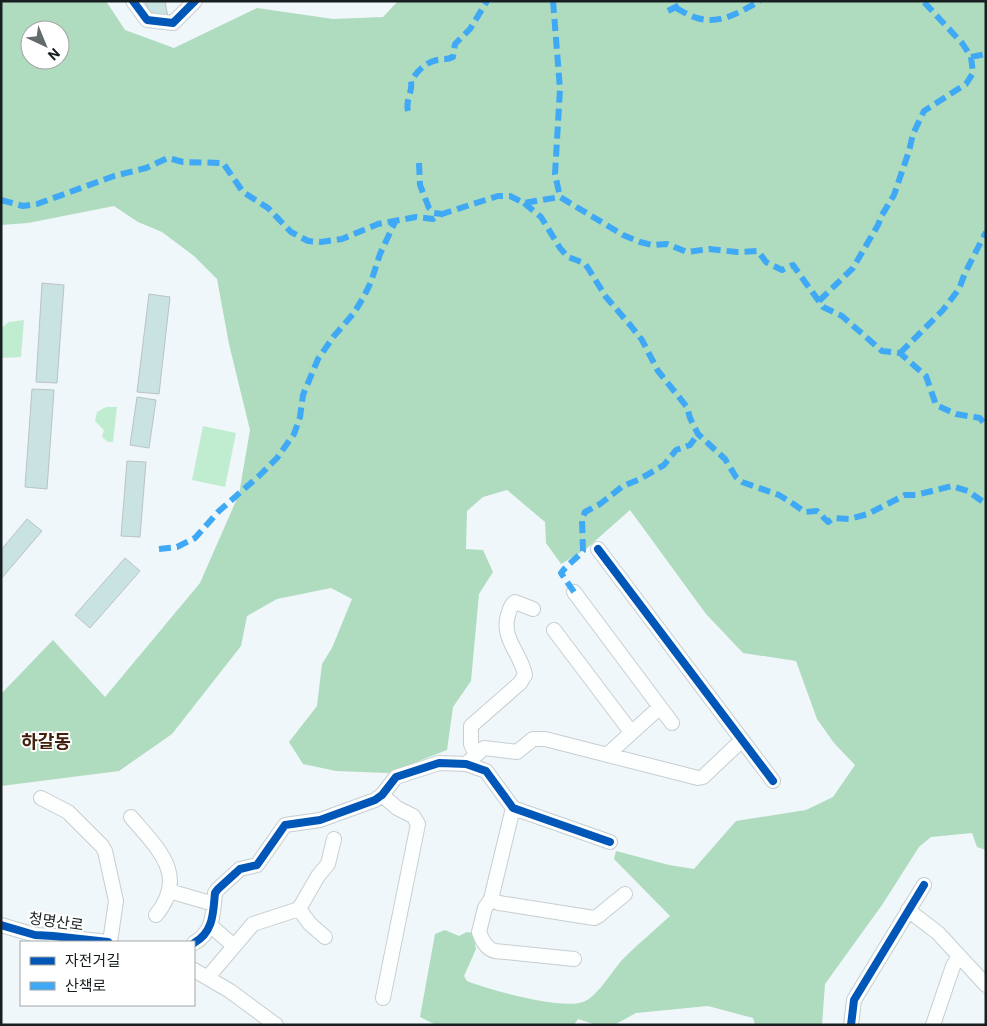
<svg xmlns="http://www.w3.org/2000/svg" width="987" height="1026" font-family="Roboto,'Noto Sans KR',sans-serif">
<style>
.green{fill:#c0edcf}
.forest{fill:#afdbbe;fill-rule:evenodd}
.building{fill:#c8e3e1;stroke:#bcc3c4}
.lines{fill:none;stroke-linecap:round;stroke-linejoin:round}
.minor-casing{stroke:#c7ced0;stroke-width:16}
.minor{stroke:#fdfefe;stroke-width:14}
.quiet{stroke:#3fa9f5;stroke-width:6;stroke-dasharray:12 6;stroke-linecap:butt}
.cycleway-casing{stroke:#fff;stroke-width:11}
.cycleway{stroke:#0057b8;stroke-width:8}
.labels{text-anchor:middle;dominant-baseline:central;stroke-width:4;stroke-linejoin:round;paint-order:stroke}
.street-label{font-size:15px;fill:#181f21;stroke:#fff}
.quarter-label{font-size:18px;font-weight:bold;fill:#412109;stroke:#fff}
</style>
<rect width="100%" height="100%" fill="#eff7fa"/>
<path class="green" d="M24,320L21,357L1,358V328L9,322Z
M106,407H117L113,442H108L102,437L104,430L95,421L97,412Z
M203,426L236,433L225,487L192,480Z"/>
<path class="forest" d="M1,1H106L125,30L174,48L257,8L333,19L383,17L398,1H986V850L977,847L972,833L931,837L919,847L882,905L825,984L822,1025H755L753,1018L708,1006L636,1013L614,1025H597L578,1019L574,1025H436L420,1017L435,934L445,930L459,936L467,932L473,933L476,949L464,976L467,981C490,990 560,1010 583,1002C598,997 613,969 624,958C639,943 655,930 670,916L614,859L616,851L669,865L694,869L736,821L806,810L833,797L855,765L834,743L817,719L796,661L743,653L706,614L630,510L586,549L561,564L546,543L545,522L507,490L483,497L467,511L466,549L483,550L493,572L479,594L471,681L453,707L447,750L388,773L336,771L303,764L289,742L317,706L322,664L332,648L352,599L331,588L277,599L247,616L241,646L172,734L119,771L1,786V694L53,640L105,697L200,583L239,494L250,430L229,344L217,279L194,256L162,232L138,222L114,206L28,223L1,225ZM30,30H60V60H30Z"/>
<path class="building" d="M145,1H165L168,18L150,12Z
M42,283L64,285L57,383L36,382Z
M149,294L170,297L159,394L137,392Z
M32,389L54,390L47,489L25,487Z
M137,397L156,400L149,448L130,445Z
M127,461L146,462L140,537L121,536Z
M27,519L42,531L1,579V550Z
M125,558L140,571L90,628L75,615Z"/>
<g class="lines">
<g class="minor-casing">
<path id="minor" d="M133,1L147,20L173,23L195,1
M598,549L773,781
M574,592L672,723
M554,630L631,732
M476,755L471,744V726L520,683L525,675C521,653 501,639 508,615C510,610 510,605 515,602L533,609
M607,755L660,707
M466,764L484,748L517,752L533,739H545L698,778L703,777L742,740
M382,795L397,808L413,816L418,824L383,998
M41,798L68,812L102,846L105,851L116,901L110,942
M513,808L491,899L485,908L479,932C482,940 486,949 495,951L574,959
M131,817C157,848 189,875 156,915
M169,891L214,904
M491,899L499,903L594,918L598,916L625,894
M299,909L310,924L325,937
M908,910L938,933L986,985
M1,925L35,935L53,936L108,942
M211,926L234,946
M194,943C214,932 213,912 215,893L218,889L240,869L257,865L285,825L320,820L375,800L382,795L396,777L439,763L466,764L486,771L513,808L610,842
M194,970L230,991L276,1025
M208,977L253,924L299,909L318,876L328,864L334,839
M851,1025L854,1000L924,885
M933,1025L953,966L959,957"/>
</g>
<use href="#minor" class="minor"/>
<path class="quiet" d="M553,1L560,89L555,174L560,197
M676,8C682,11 690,16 697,18C720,25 740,12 760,1
M668,11L681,4V1
M971,57L986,54
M408,111C405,101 413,92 411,81C418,70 425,63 437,60C443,59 447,60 453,57L455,44L470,29L487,1
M419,163L420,185L429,208L434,213L442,214
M1,200L23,206L37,204L114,176L146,168L168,158L183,162L223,163L243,192L268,208L291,232L308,241L321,242L342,239L378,224L416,217L433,219L442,214L498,196H510L524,203L560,197L623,235L640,242L652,245L667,244L687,252L709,249L737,252L758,251L766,262L782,270L793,265L823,307L842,316L882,351L900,353L926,376L936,405L956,414L980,418L986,426
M524,203L541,217L560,248L568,257L584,263L588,268L606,297L631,326L642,340L658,371L687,407L690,418L698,434L725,459L736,477L742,482L779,495L792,503L805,512L817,511L828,522L834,518L849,519L868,514L905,495H916L952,486L968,491L986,504
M819,301L853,268L878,225L882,215L894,195L909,151L913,134L924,111L966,84L973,73L971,57L962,43L923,1
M900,353L943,310L959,289L965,273L986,232
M159,549L177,547L195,538L219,511L260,475L277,458L294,434L300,417L303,395L318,359L334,336L354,313L363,298L371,282L380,254L395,222
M574,592L561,573C568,564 576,559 583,551L582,519L585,512L600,504L623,486L640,479L664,465L676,450L690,445L698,434"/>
<g class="cycleway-casing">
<path id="cycleway" d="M133,1L147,20L173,23L195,1
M598,549L773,781
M1,925L35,935L53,936L108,942
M194,943C214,932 213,912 215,893L218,889L240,869L257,865L285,825L320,820L375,800L382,795L396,777L439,763L466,764L486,771L513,808L610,842
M851,1025L854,1000L924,885"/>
</g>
<use href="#cycleway" class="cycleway"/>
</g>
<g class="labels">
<g class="street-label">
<text transform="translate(56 922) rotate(8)">청명산로</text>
</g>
<g class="quarter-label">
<text x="46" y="741">하갈동</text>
</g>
</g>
<rect width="987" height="1026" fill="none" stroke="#181f21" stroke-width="5"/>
<rect x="20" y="941" width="175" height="65" fill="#ffffff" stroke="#a3a5a6"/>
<rect x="30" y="957" width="25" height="8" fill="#0057b8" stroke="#a3a5a6"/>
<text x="65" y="966" font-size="15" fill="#181f21">자전거길</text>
<rect x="30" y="982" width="25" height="8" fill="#3fa9f5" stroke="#a3a5a6"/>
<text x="65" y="991" font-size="15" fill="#181f21">산책로</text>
<g transform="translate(45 45) rotate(136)"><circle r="24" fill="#ffffff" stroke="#a3a5a6"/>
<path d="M0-4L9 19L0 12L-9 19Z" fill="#636b6d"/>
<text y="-8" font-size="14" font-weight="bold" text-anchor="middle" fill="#181f21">N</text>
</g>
</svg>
